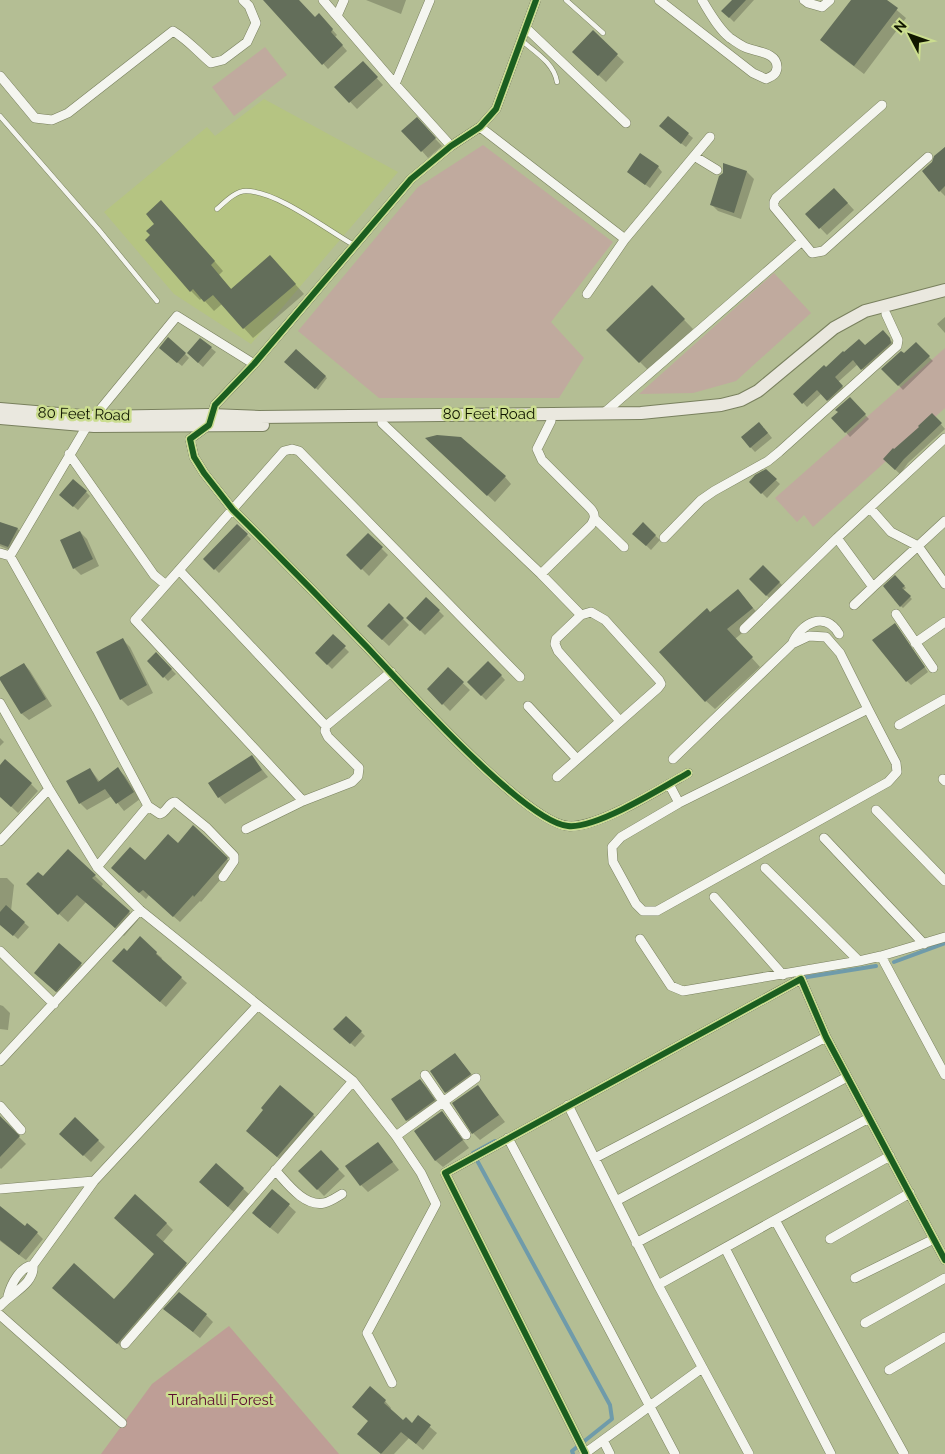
<svg xmlns="http://www.w3.org/2000/svg" width="945" height="1454" font-family="Raleway,sans-serif">
<style>
.built{fill:#b5c482}
.green{fill:#c0aa9e}
.forest{fill:#be9e96}
.shadow{fill:#0003}
.lines{fill:none;stroke-linecap:round;stroke-linejoin:round}
.stream{stroke:#6f9baa;stroke-width:4}
.building{fill:#636e5a}
.lane-casing{stroke:#79805e;stroke-width:5.5}
.street-casing{stroke:#79805e;stroke-width:10}
.secondary-casing{stroke:#79805e;stroke-width:14}
.lane{stroke:#f4f5ef;stroke-width:4.5}
.street{stroke:#f4f5ef;stroke-width:9}
.secondary{stroke:#eae8df;stroke-width:12}
.cycleway-casing{stroke:#cbdd8f;stroke-width:9}
.cycleway{stroke:#1b5e20;stroke-width:6}
.labels{text-anchor:middle;dominant-baseline:central;stroke-width:5;stroke-linejoin:round;paint-order:stroke}
.street-label{font-size:15px;fill:#111700;stroke:#cbdd8f}
.park-label{font-size:15px;fill:#5d0c31;stroke:#cbdd8f}
</style>
<rect width="100%" height="100%" fill="#b4be94"/>
<path class="built" d="M264,99L398,172L251,344L174,294L104,212L207,127L215,136Z"/>
<path class="green" d="M265,47L287,75L234,116L212,87Z
M483,145L613,242L551,322L584,358L559,398H379L298,331L418,187Z
M774,273L811,313L736,381L693,393L639,394Z
M945,348V408L813,527L804,515L797,522L775,498Z"/>
<path class="forest" d="M229,1326L339,1454H101L152,1384Z"/>
<path class="shadow" d="M269,0H298L315,18L319,15L337,35L335,37L347,51L328,69L267,2Z
M366,0H406L401,14Z
M733,0H754L734,22L723,11Z
M853,0H885L906,18L864,74L831,49L822,40Z
M593,32L624,62L606,82L574,52Z
M363,63L383,85L357,109L336,87Z
M423,126L442,146L428,158L422,151Z
M665,131L688,134L693,138L686,147Z
M945,147V196L940,191L933,162Z
M724,165L747,172L754,179L741,219L718,211L711,204L724,173Z
M658,167L662,172L650,188L628,172Z
M841,196L854,210L827,235L807,214Z
M171,211L223,271L219,275L232,290L270,256L304,294L253,338L222,304L214,311L202,298L200,300L191,291Z
M652,287L693,329L650,372L608,330Z
M945,317V333L937,324Z
M883,332L894,344L866,373L858,364L838,382L846,391L832,404L822,393L807,407L795,394L844,354L866,347Z
M200,339L216,352L203,367L192,357Z
M916,344L933,361L903,390L883,369L904,355Z
M296,351L327,378L318,390L286,362Z
M165,352L185,354L189,358L182,366Z
M850,399L869,419L850,437L833,418Z
M932,414L945,429L908,463L900,474L884,459L921,427Z
M764,428L772,438L755,452L742,438Z
M434,445L505,477L511,484L495,502Z
M766,471L780,484L767,498L751,482Z
M86,492L90,496L78,510L65,499Z
M0,523L18,529L22,534L12,551L0,546Z
M643,524L660,540L651,550L634,534Z
M237,525L251,539L219,573L205,559Z
M80,532L87,539L99,566L81,575L74,568Z
M368,535L388,555L369,576L348,555Z
M763,566L784,587L771,600L751,579Z
M895,577L906,588L903,590L912,599L903,608L894,600Z
M426,598L444,616L425,635L408,618Z
M746,600L761,617L735,639L760,667L715,709L706,701L710,613Z
M389,605L409,625L389,646L368,626Z
M899,629L928,672L911,685L907,681Z
M333,636L349,652L332,669L316,653Z
M123,640L130,647L153,693L128,706L121,699Z
M156,654L176,674L168,681L149,661Z
M488,662L505,680L486,700L468,682Z
M24,664L30,671L52,706L29,720L22,714L0,678Z
M448,669L470,690L450,711L428,689Z
M0,738L4,742L0,746Z
M252,757L268,777L225,804L219,797Z
M0,767L31,784L38,791L18,813L0,796Z
M90,769L100,782L118,769L125,776L140,799L124,811L112,796L87,810L80,803Z
M194,827L233,865L201,902L200,901L180,922L149,895L146,899L119,874L178,845Z
M95,876L103,884L101,887L138,920L124,936L86,902L68,922L36,893L43,878Z
M0,878H7L14,885L11,911L29,927L18,939L0,923Z
M59,945L88,971L63,998L42,979Z
M127,953H156L162,958L161,960L187,983L166,1007L120,967Z
M0,1005L3,1006L10,1013L8,1030L0,1029Z
M346,1017L365,1036L355,1047L335,1029Z
M455,1054L477,1081L453,1099L446,1092Z
M420,1080L427,1087L441,1108L414,1127L407,1120Z
M477,1086L505,1122L480,1140L473,1133Z
M442,1112L469,1148L443,1167L436,1161L415,1131Z
M313,1115L320,1122L284,1163L254,1137Z
M0,1118L26,1144L1,1169L0,1168Z
M75,1119L105,1147L91,1162L61,1134Z
M378,1143L399,1170L368,1192L361,1185Z
M321,1152L345,1176L324,1196L300,1171Z
M216,1164L250,1195L235,1213L207,1189Z
M272,1190L296,1212L278,1234L260,1220Z
M0,1208L25,1227L37,1233L43,1239L26,1260L0,1241Z
M166,1223L173,1230L162,1243L193,1271L125,1350L61,1295L115,1301L155,1254L122,1224Z
M165,1309L206,1315L213,1322L200,1338Z
M385,1401L391,1408L390,1410L403,1422L412,1424L418,1417L437,1433L423,1450L409,1438L394,1454H382L365,1440L370,1421Z"/>
<g class="lines">
<path class="stream" d="M894,962L945,943
M801,978L876,966
M495,1141L473,1153L610,1405L612,1419L572,1451L573,1454"/>
</g>
<path class="building" d="M263,0H299L315,17L319,13L333,29L331,32L343,45L322,65Z
M732,0H746L729,18L721,11Z
M851,0H887L898,8L854,66L820,40Z
M593,30L618,54L598,76L572,52Z
M363,61L378,77L349,103L334,87Z
M668,116L689,133L681,144L659,126Z
M417,117L436,138L421,152L401,131Z
M945,147V186L939,192L922,171L932,162L934,156Z
M640,153L659,166L645,185L627,172Z
M723,163L747,171L734,213L710,205L719,176L723,173Z
M834,188L848,203L819,229L805,214Z
M161,200L215,261L211,265L231,289L270,255L296,284L243,329L213,295L204,302L193,289L190,292L145,240L150,235L146,231L154,224L146,214Z
M652,285L685,319L639,363L606,330Z
M883,330L890,338L891,343L861,370L853,360L835,377L843,386L827,401L817,390L802,404L793,394L824,365L826,367L843,351L844,352L859,339L865,345Z
M168,337L186,353L177,363L159,348Z
M200,338L212,347L198,363L187,353Z
M916,342L930,356L898,386L881,369L901,351L904,353Z
M296,349L326,376L315,389L284,362Z
M850,397L866,414L845,433L831,418L838,412L835,410Z
M932,413L942,423L904,459L895,470L883,459L893,448L894,449L919,427L918,426Z
M759,422L768,433L750,448L741,437Z
M437,435L461,437L506,476L487,496L425,438Z
M766,469L777,479L761,494L749,482L755,475Z
M73,479L87,491L73,507L59,495Z
M0,522L18,528L8,547L0,544Z
M643,522L656,535L646,546L632,534Z
M237,524L248,534L214,570L203,559Z
M80,531L93,559L73,569L60,540Z
M368,533L383,547L361,570L346,555Z
M763,565L780,582L766,596L749,579Z
M895,575L905,586L902,588L911,596L900,607L883,586Z
M738,589L753,608L727,629L753,657L705,702L659,652L707,608L710,612Z
M426,597L440,610L420,631L406,618Z
M389,603L404,618L382,640L367,626Z
M895,623L925,667L906,682L872,640Z
M333,634L346,646L327,665L315,653Z
M123,638L147,685L120,700L96,652Z
M156,652L172,669L163,678L147,661Z
M488,661L502,675L481,696L467,682Z
M24,663L46,699L21,714L0,680V677Z
M448,667L464,682L442,705L427,689Z
M252,755L262,770L218,798L208,783Z
M5,759L32,783L11,807L0,797V765Z
M118,767L134,792L116,804L105,789L79,804L66,781L90,768L98,782Z
M193,825L228,858L194,897L193,895L173,917L143,890L139,893L111,868L130,847L145,860L168,834L178,843Z
M68,849L96,875L92,878L130,911L115,928L77,895L58,915L26,884L38,872L43,876Z
M6,905L25,922L13,936L0,925V912Z
M140,936L157,952L156,954L182,977L160,1002L112,961L124,948L127,951Z
M59,943L82,963L56,992L34,973Z
M346,1016L362,1031L350,1044L333,1029Z
M455,1053L471,1074L445,1093L430,1071Z
M420,1079L435,1100L406,1121L391,1099Z
M280,1085L314,1114L277,1157L246,1131L263,1110L261,1108Z
M478,1085L499,1115L472,1134L452,1103Z
M442,1111L463,1140L435,1161L414,1131Z
M0,1116L20,1136L0,1157Z
M75,1117L99,1140L83,1156L59,1134Z
M378,1142L393,1162L360,1186L345,1166Z
M321,1150L339,1169L317,1190L298,1171Z
M216,1163L244,1188L228,1207L199,1182Z
M272,1189L290,1204L270,1228L252,1213Z
M135,1194L167,1223L156,1235L187,1263L117,1344L52,1288L74,1263L114,1299L127,1285L154,1254L114,1218Z
M0,1206L25,1226L27,1223L38,1232L19,1255L0,1240Z
M179,1292L207,1314L193,1332L163,1309Z
M370,1386L386,1400L384,1403L403,1420L406,1417L412,1423L418,1415L431,1425L416,1444L401,1432L381,1454L357,1434L368,1421L352,1407Z"/>
<g class="lines">
<g class="lane-casing">
<path id="lane" d="M566,0L603,33
M521,40C535,52 554,63 557,82
M0,116L99,230L157,301
M217,209C225,202 235,191 246,191C277,191 327,230 354,245"/>
</g>
<g class="street-casing">
<path id="street" d="M323,0L395,84L451,146
M536,0L496,109L480,127L451,146L411,179L254,364L215,405L209,425L190,439L194,457L204,473L233,510C278,555 322,600 366,646C400,682 524,822 568,826C596,829 662,788 688,773
M659,0L753,73L766,79C772,76 776,75 777,68C778,53 758,52 747,48C741,46 735,41 730,38C718,28 710,13 702,0
M804,0L808,3L822,7L830,0
M337,16L344,0
M526,28L626,123
M0,76L35,118L52,120L68,113L173,31C188,40 198,52 211,63L223,60L247,42L256,23L249,6L243,0
M395,84L430,0
M882,105L776,198L774,202V207L812,253L823,251L928,157
M480,127L625,239L710,137
M694,156L717,170
M587,294L625,239
M604,413L802,241
M94,417L177,316L254,364
M382,423L541,574L581,615L591,612L605,620L659,680L661,684L658,688L557,777
M945,438L837,538L873,587L918,546L945,584
M69,454L154,575L166,585
M870,508L891,532L918,546L945,521
M595,519L624,547
M664,538L701,500L714,491L768,461L779,452L897,346L898,340L886,314
M0,553L10,556L87,426
M10,556L97,710L148,806L97,867
M179,570L326,726
M541,574L591,525C595,518 596,514 590,508L542,460L537,449L551,421
M854,605L873,587
M896,614L933,668
M581,615L556,639L555,644L558,651L620,721
M744,629L837,538
M915,643L945,622
M792,644C801,623 825,610 839,634
M0,703L49,789L97,867L140,910L258,1005L94,1181L0,1189
M528,706L577,759
M899,725L945,699
M673,759L792,644L809,636L826,637L840,653L868,709
M943,779L945,781
M669,784L679,803L621,837L612,847L613,862L636,904L643,911H657L888,782L897,772L896,763L868,709L679,803
M303,801L135,620L284,451L292,449L299,451L520,677
M148,806L160,814C167,812 168,803 175,802L207,828L234,856V861L223,877
M876,810L945,881
M246,829L303,801L352,782L358,776L359,768L328,737L325,731L326,726L391,672
M824,838L924,944
M0,841L49,789
M765,868L859,961
M714,897L783,975
M640,939L671,986L683,991L859,961L881,956L945,937
M0,951L54,1004
M881,956L945,1075
M258,1005L353,1081L396,1136L421,1173L436,1204L367,1333L392,1383
M0,1061L140,910
M425,1075L466,1135
M568,1105L658,1285L749,1454
M0,1106L21,1130
M396,1136L476,1078
M508,1138L675,1454
M595,1158L826,1037
M275,1170C287,1183 304,1207 324,1203C330,1202 337,1197 342,1194
M616,1201L847,1077
M775,1220L904,1454
M830,1239L910,1193
M636,1243L869,1118
M725,1248L831,1454
M855,1278L934,1239
M658,1285L890,1156
M8,1296C11,1284 20,1267 33,1265L94,1181
M0,1306C11,1293 35,1284 33,1265
M0,1315L122,1423
M865,1323L945,1278
M125,1344L353,1081
M889,1370L945,1337
M603,1440L610,1454
M585,1453L445,1173L801,979L826,1037L945,1260
M584,1454L702,1368"/>
</g>
<g class="secondary-casing">
<path id="secondary" d="M0,409L94,417L211,415L259,417L641,413L721,405L741,400L758,391L834,328L865,311L945,290
M0,418L94,426L263,425"/>
</g>
<use href="#lane" class="lane"/>
<use href="#street" class="street"/>
<use href="#secondary" class="secondary"/>
<g class="cycleway-casing">
<path id="cycleway" d="M536,0L496,109L480,127L451,146L411,179L254,364L215,405L209,425L190,439L194,457L204,473L233,510C278,555 322,600 366,646C400,682 524,822 568,826C596,829 662,788 688,773
M585,1453L445,1173L801,979L826,1037L945,1260"/>
</g>
<use href="#cycleway" class="cycleway"/>
</g>
<g class="labels">
<g class="street-label">
<text transform="translate(84 414) rotate(2)">80 Feet Road</text>
<text x="489" y="414">80 Feet Road</text>
</g>
<g class="park-label">
<text x="221" y="1400">Turahalli Forest</text>
</g>
</g>
<g transform="translate(910 35) rotate(311)" stroke="#cbdd8f" stroke-width="4" paint-order="stroke">
<path d="M0-4L9 19L0 12L-9 19Z" fill="#111700"/>
<text y="-8" font-size="14" font-weight="bold" text-anchor="middle" fill="#111700">N</text>
</g>
</svg>
